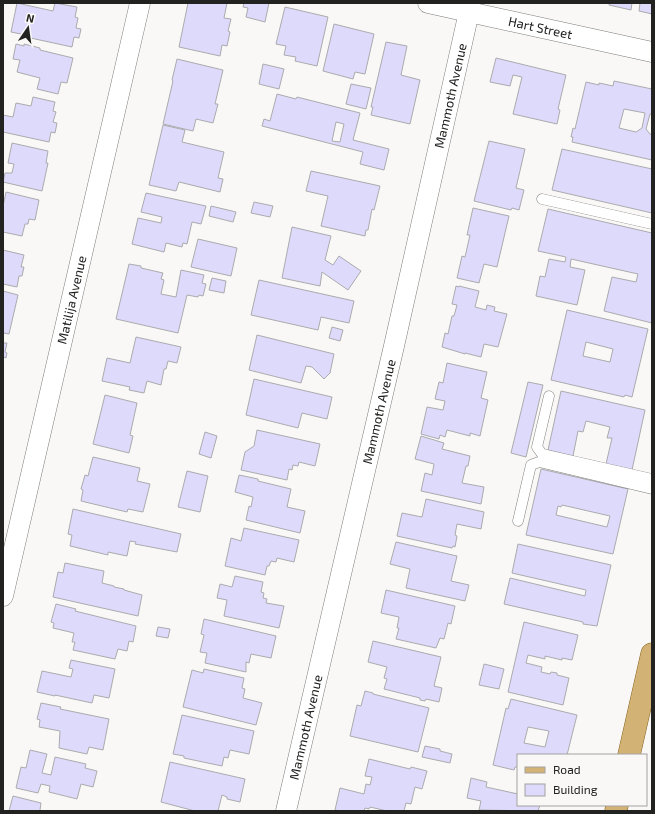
<svg xmlns="http://www.w3.org/2000/svg" width="655" height="814" font-family="'Exo 2',sans-serif">
<style>
.building{fill:#dddafb;stroke:#ababae;fill-rule:evenodd}
.lines{fill:none;stroke-linecap:round;stroke-linejoin:round}
.lane-casing{stroke:#7e7d7a;stroke-width:11}
.street-casing{stroke:#7e7d7a;stroke-width:21}
.primary-casing{stroke:#82601c;stroke-width:23}
.lane{stroke:#fff;stroke-width:10}
.street{stroke:#fff;stroke-width:20}
.primary{stroke:#d3b375;stroke-width:22}
.labels{text-anchor:middle;dominant-baseline:central;stroke-width:3;stroke-linejoin:round;paint-order:stroke}
.street-label{font-size:13px;fill:#222221;stroke:#faf8f6}
</style>
<rect width="100%" height="100%" fill="#faf8f6"/>
<path class="building" d="M17,3L53,11L55,3L77,7L75,17L78,18L76,28L81,29L79,38L74,37L72,47L26,37V35L11,32Z
M188,3H227L224,18L231,19L228,31L230,32L227,46L222,45L220,56L179,47Z
M244,3H269L265,22L246,17L248,8L243,7Z
M609,3H632L631,10L609,5Z
M640,3H652V14L639,11Z
M285,7L328,17L317,66L295,61L296,57L284,55L286,46L276,44Z
M334,24L374,34L365,74L355,72L353,79L323,71Z
M386,42L407,46L401,75L420,80L410,124L371,115L373,107H371Z
M16,44L24,46V44L40,48V50L73,58L67,83L61,82L58,94L37,89L40,78L17,72L20,60L13,59Z
M496,58L566,75L558,109L560,110L557,124L513,114L522,77L513,75L510,86L490,82Z
M177,59L223,70L215,104H218L213,123L196,119L193,131L163,124L173,81L172,80Z
M263,64L284,69L279,89L259,84Z
M614,81L652,89V114H650L646,129L650,134L652,135V160L572,142L573,137H571L573,128L575,129L586,82L599,85V83L613,86ZM624,109L645,113L642,128L636,132L619,128Z
M351,84L371,88L366,109L346,104Z
M277,94L296,99L297,97L360,113L353,140L389,149L384,170L360,164L363,152L262,126L264,119L270,121ZM336,122L344,124L340,142L332,141Z
M33,97L55,102L53,111L56,112L53,122L57,123L55,133L51,132L49,142L3,132V115L13,117L16,103L31,106Z
M163,125L185,130L182,142L224,152L218,178L223,179L220,192L179,182L176,191L149,185Z
M489,141L525,149L516,188L524,190L519,210L512,208L511,210L474,201Z
M12,143L48,151L46,163H48L42,191L3,182L5,173H12L14,164L8,163Z
M562,149L652,169V213L552,190Z
M311,171L380,186L374,210L372,209L368,230H366L365,236L321,226L328,196L306,191Z
M6,192L39,200L35,220L29,219L28,224H25L22,236L3,232V206Z
M146,193L206,206L201,224L192,222L187,244L183,243L182,247L166,243L164,252L132,244L138,218L161,223L162,217L141,212Z
M254,202L273,206L270,217L251,213Z
M211,206L236,212L233,222L209,216Z
M473,208L509,216L497,267L484,264L479,283L457,278L462,256L465,257L470,235H467Z
M548,209L652,233V323L604,311L612,277L636,282L638,274L571,259L570,267L585,270L577,305L536,296L540,276L545,277L549,259L565,262L566,257L538,251Z
M292,227L331,236L325,260L333,265L339,256L361,271L348,290L322,272L320,286L282,278Z
M198,239L237,248L231,276L191,267Z
M3,250L24,255L21,267H24L22,276H19L17,287L3,284Z
M129,264L141,266V268L163,273L161,279L164,280L161,294L176,297L181,270L204,275L202,283L206,284L203,296L199,295L198,297L187,295L178,333L116,319Z
M212,278L226,281L224,293L209,290Z
M259,280L354,301L349,323L321,317L318,330L251,315Z
M456,286L459,287V286L479,291L475,307L486,310L487,305L495,307L494,311L507,314L498,347L484,344L481,357L465,353V354L442,347L445,333L448,334L452,316H454L457,305L452,304Z
M3,291L18,295L9,334L3,333Z
M567,310L648,329L632,397L625,395L624,397L551,380ZM586,342L613,349L610,362L583,356Z
M332,327L343,330L340,341L329,338Z
M257,335L334,354L330,373L324,379L312,367L306,366L301,383L249,370Z
M136,337L181,347L177,363L168,361L166,369H164L161,385L147,381L144,393L129,390L130,387L102,381L107,358L130,363Z
M3,343H7L5,352L7,353L6,358L4,357L3,359Z
M447,363L487,372L481,398L488,400L480,436L470,433V436L447,430L445,437L440,435L439,439L421,434L427,407L443,410L445,401L435,399L439,382L443,383Z
M254,379L332,397L327,419L302,413L298,428L246,415Z
M528,382L543,385L526,457L511,453Z
M561,391L645,410L632,470L606,464L612,438H607L610,427L586,421L583,432L578,431L573,456L548,450Z
M105,395L137,403L130,435L133,436L129,453L93,444Z
M257,430L320,444L315,466L299,462L298,466L293,465L292,470L289,469L287,480L241,470L245,452L254,446Z
M205,432L217,436L211,458L199,454Z
M421,436L444,443L442,449L470,456L468,466H466L462,483L484,487L481,504L421,491L425,473L432,475L434,464L415,459Z
M93,457L140,468L137,481L150,484L143,512L128,509L127,512L81,501L83,490L81,489L85,475L88,476Z
M541,469L628,489L613,554L526,535ZM562,505L610,516L607,527L556,515L558,506L561,507Z
M187,471L208,476L200,512L178,507Z
M239,475L258,479V481L291,489L287,507L305,511L300,533L246,520L249,506L251,507L253,497L235,492Z
M426,499L484,512L481,529L457,524L455,535L457,536L455,547L453,546L452,548L397,536L402,513L422,517Z
M73,509L181,534L177,552L135,544L136,542L130,541L127,556L108,552V555L70,546L72,535L68,534Z
M244,528L299,540L294,562L277,558L276,562L271,561L269,566H267L265,575L225,566L231,538L241,541Z
M396,542L457,556L451,581L469,585L465,601L406,588L410,569L390,564Z
M518,544L611,565L597,626L583,624V622L504,604L510,578L585,596L586,590L512,573Z
M65,563L104,571L102,583L114,586V587L124,589V590L142,595L138,616L53,597L58,572L63,573Z
M235,576L263,582L261,592L264,593L263,598L267,599L266,603L284,606L279,628L224,616L227,600L217,598L220,584L232,587Z
M386,590L455,606L451,624L448,623L444,639L440,638L436,648L396,639L399,628H397L399,617L381,613Z
M56,604L76,609L75,611L136,626L133,642L129,641L127,651L118,649L115,659L73,650L75,642H72L74,633L53,628L54,623L51,622Z
M204,619L276,636L271,658L251,654L249,663L246,662V672L205,663L207,653L200,652L204,635L201,634Z
M524,622L578,635L572,660L562,658V660L545,656V659L528,655L526,663L542,667L541,672L550,674L551,672L557,673V675L569,678L563,705L508,692Z
M158,627L170,629L168,638L156,636Z
M373,641L441,657L434,686L442,688L439,702L426,699L425,701L420,700V698L384,689L387,679L384,678L387,667L368,662Z
M71,660L115,669L109,698L94,695L92,703L55,695V696L37,692L42,671L71,677L73,669L69,668Z
M484,664L504,669L499,689L479,685Z
M204,669L244,678L242,688L245,689L243,698L262,703L256,725L183,707L192,670L203,673Z
M365,691L373,693V694L429,708L418,752L350,736L357,705L361,706Z
M511,699L577,715L567,755H518V767H515L514,770L493,765L506,708L508,709ZM528,727L549,731L545,747L524,743Z
M41,703L61,707L60,709L109,719L103,750L89,747L87,754L59,748L60,731L39,727L40,720L37,719Z
M182,715L254,731L249,754L230,750L228,758L224,757L222,766L184,758V756L173,754Z
M425,746L440,749V751L452,754L450,763L422,757Z
M30,750L47,754L42,773L51,775L55,757L86,764L85,768L97,771L93,787L81,784L77,799L49,792L50,786L41,784L38,793L16,788L21,767L26,768Z
M369,759L410,769L411,767L427,771L422,789L415,787L411,804L406,803L404,811H387L370,807L369,809L365,808L364,811H340L335,810L340,788L364,794L366,784L370,785L372,777L365,776Z
M170,762L245,779L240,802L227,799V797L222,795L218,811H195L161,802Z
M471,778L487,782L486,787L518,794V805H540L538,811L479,810L481,801L467,798Z
M13,796L41,803L40,810L42,811H9Z"/>
<g class="lines">
<g class="lane-casing">
<path id="lane" d="M542,199L652,224
M549,396L537,447L542,454L652,479
M518,521L531,465L539,462L652,489"/>
</g>
<g class="street-casing">
<g id="street">
<path id="s1" d="M428,3L652,52"/>
<path id="s2" d="M3,596L140,3"/>
<path id="s3" d="M286,811L394,346L469,12"/>
</g>
</g>
<g class="primary-casing">
<path id="primary" d="M629,755L652,654
M616,811L617,805"/>
</g>
<use href="#lane" class="lane"/>
<use href="#street" class="street"/>
<use href="#primary" class="primary"/>
</g>
<g class="labels">
<g class="street-label">
<text stroke="none"><textPath href="#s1" startOffset="115">Hart Street</textPath></text>
<text stroke="none"><textPath href="#s3" startOffset="734">Mammoth Avenue</textPath></text>
<text stroke="none"><textPath href="#s2" startOffset="304">Matilija Avenue</textPath></text>
<text stroke="none"><textPath href="#s3" startOffset="410">Mammoth Avenue</textPath></text>
<text stroke="none"><textPath href="#s3" startOffset="86">Mammoth Avenue</textPath></text>
</g>
</g>
<rect width="655" height="814" fill="none" stroke="#222221" stroke-width="8"/>
<rect x="517" y="754" width="130" height="52" fill="#faf8f6" stroke="#a4a2a1"/>
<rect x="525" y="767" width="20" height="6" fill="#d3b375" stroke="#a4a2a1"/>
<text x="553" y="774" font-size="12" fill="#222221">Road</text>
<rect x="525" y="784" width="20" height="12" fill="#dddafb" stroke="#a4a2a1"/>
<text x="553" y="794" font-size="12" fill="#222221">Building</text>
<g transform="translate(28 28) rotate(13)" stroke="#faf8f6" stroke-width="3" paint-order="stroke">
<path d="M0-3L7 15L0 10L-7 15Z" fill="#222221"/>
<text y="-6" font-size="11" font-weight="bold" text-anchor="middle" fill="#222221">N</text>
</g>
</svg>
